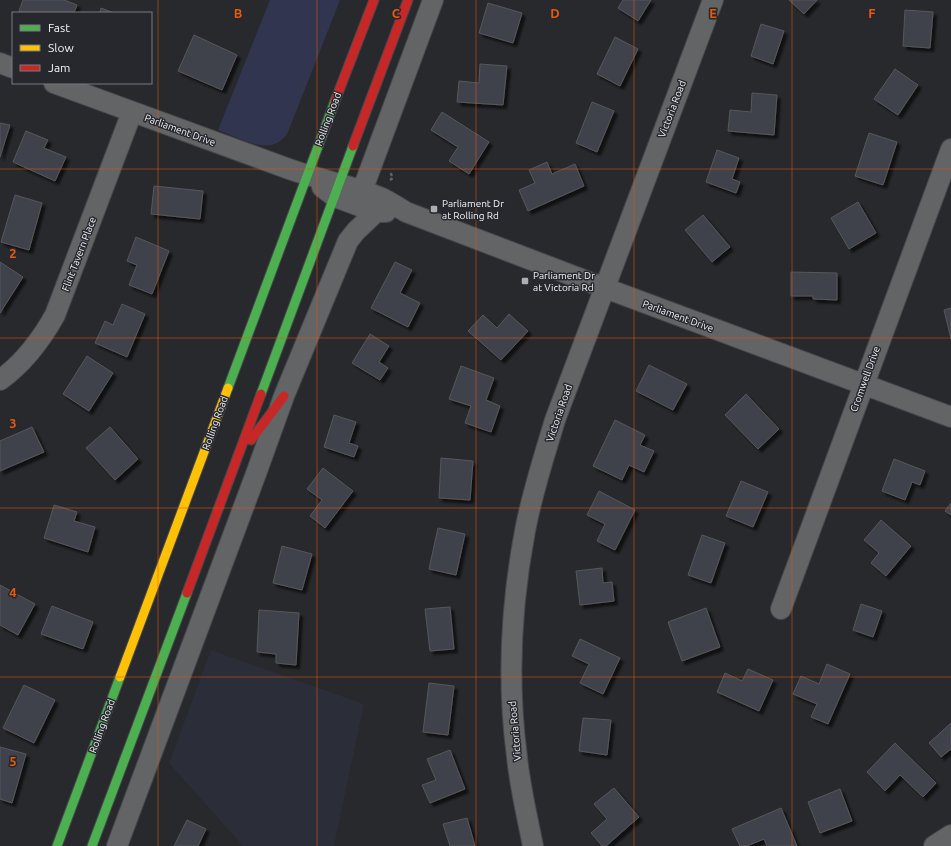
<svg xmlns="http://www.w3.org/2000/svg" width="951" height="846" font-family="Ubuntu,sans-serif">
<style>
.built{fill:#2b2d38}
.green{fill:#313550}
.building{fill:#40424c;stroke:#56575a;filter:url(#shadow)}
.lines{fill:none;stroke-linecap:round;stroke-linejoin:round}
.street-casing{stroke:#46474b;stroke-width:22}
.fast-casing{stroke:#46474b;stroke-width:11}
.slow-casing{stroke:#46474b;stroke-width:11}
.jam-casing{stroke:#46474b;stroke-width:11}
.path{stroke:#646467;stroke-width:2.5;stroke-dasharray:3 3;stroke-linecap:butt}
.street{stroke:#636466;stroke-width:20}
.fast{stroke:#4caf50;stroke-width:9}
.slow{stroke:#ffc107;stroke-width:9}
.jam{stroke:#c62828;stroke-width:9}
.grid{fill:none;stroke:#e8590c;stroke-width:1;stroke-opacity:0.55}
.poi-dot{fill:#adaeb1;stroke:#26282e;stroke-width:1.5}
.labels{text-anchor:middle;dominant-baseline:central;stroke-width:3;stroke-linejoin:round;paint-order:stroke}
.street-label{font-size:10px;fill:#f4f5f9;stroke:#26282e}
.poi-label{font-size:10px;fill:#f4f5f9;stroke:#26282e;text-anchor:start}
.grid-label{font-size:13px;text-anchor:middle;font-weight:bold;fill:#e8590c;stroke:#26282e;stroke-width:3;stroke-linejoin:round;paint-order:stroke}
</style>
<defs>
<filter id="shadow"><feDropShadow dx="3.5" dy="3.5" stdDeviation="1" flood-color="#0009"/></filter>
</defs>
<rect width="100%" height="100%" fill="#28292c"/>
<path class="built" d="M211,650L364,704L334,846H243L169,763Z"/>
<path class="green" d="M270,0H340L288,132C272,159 241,138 218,130Z"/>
<path class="building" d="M23,0H64L77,5L74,13H25L19,11Z
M623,0H651L638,21L618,8Z
M789,0H817L804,14Z
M488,3L522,13L513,43L479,33Z
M101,8L114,13H100Z
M905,10L933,12L930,48L903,46Z
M761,24L784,31L773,64L751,56Z
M194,35L237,55L222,90L178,71Z
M615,37L638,49L620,86L597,74Z
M480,64L507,66L503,105L457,102L459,81L479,83Z
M895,69L918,85L898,115L874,99Z
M752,93L777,95L774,135L728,131L730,110L751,112Z
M592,102L614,111L597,152L576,143Z
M442,112L489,142L469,174L449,161L458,147L431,130Z
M0,123L10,125L0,157Z
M26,131L48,140L44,148L66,157L55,181L13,162Z
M869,133L897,142L883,185L855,176Z
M717,150L739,158L732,179L740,182L736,193L706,182Z
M547,162L552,174L575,164L584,186L528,211L519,190L535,183L529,170Z
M154,186L203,191L200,219L151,214Z
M15,195L42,203L29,250L1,242Z
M858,202L876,233L849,249L831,218Z
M703,215L730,247L712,262L685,230Z
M136,237L169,251L152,294L129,285L137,265L127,261Z
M0,262L23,277L0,313Z
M395,262L412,270L400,293L420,303L408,327L371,308Z
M791,272L837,273V300L813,299V296H791Z
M122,304L145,314L127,357L95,343L105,321L113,325Z
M951,308V339L944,310Z
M509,314L528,331L501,360L468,331L483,315L497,328Z
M370,334L389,346L379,362L388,368L380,380L352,363Z
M87,356L113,373L89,411L63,394Z
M649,365L687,384L673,410L636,391Z
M461,366L494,378L486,400L500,406L491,432L465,423L471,406L449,399Z
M746,394L779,429L758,449L725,415Z
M334,415L356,422L349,443L358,446L354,457L324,447Z
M615,420L645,435L640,445L654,451L644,472L629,465L622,480L593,466Z
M32,427L44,452L0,471V441Z
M110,427L138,459L115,480L86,448Z
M441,458L473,461L470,500L439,498Z
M894,459L925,471L920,485L912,482L905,500L882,491Z
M323,468L353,491L325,528L310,516L322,500L307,489Z
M741,481L768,492L753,527L726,516Z
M599,491L635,510L615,550L597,541L605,524L587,515Z
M951,503V515L945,511Z
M54,505L77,512L74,521L95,527L88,552L44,538Z
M881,520L911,546L886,576L871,563L879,553L864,540Z
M438,528L465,534L456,575L429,569Z
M702,535L725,543L711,583L688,575Z
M282,546L312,554L302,590L273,583Z
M602,568L603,583L612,582L614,601L580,605L576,571Z
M0,585L35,604L18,635L0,625Z
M861,604L882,611L873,637L853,630Z
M52,606L93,622L83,649L41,634Z
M450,607L454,649L430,651L425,609Z
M706,608L720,647L682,661L668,622Z
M259,610L299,613L296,665L276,663V654L257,652Z
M580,639L620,658L603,694L580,683L589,664L572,656Z
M827,664L850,674L828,724L811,717L817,704L793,694L801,676L819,684Z
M748,669L773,680L759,711L717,692L725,673L742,681Z
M429,683L454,686L448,735L423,732Z
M24,685L55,700L34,743L3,728Z
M583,718L611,720L607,755L579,751Z
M951,723V749L941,757L929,743Z
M895,743L936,783L923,797L900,775L885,791L867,772Z
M0,747L26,754L12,803L0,799Z
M450,750L465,789L430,803L422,785L436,780L427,759Z
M614,788L639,817L606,846H602L591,833L607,819L594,804Z
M840,789L852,821L820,833L808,802Z
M781,808L797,846H767L764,839L747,846H740L732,829Z
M467,818L475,846H450L443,824Z
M187,820L206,829L198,846H174Z"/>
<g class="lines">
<g class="street-casing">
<path id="street" d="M0,63L13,68
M54,83L289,169C320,180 352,185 382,198C390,202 398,207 406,212L605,288L951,417
M322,187L335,197L376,212H386
M362,191L433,0
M0,380C24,363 41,340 55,315L132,112
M781,609L951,149
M117,846L257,471L284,396L348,241L356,231L376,212
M533,846C527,816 520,787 517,757C507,682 511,605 525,531C532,493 544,457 555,420L713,0
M934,846L951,835"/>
</g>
<g class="fast-casing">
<path id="fast" d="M228,388L335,101
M261,394L353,146
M57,846L120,677
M92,846L187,593"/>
</g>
<g class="slow-casing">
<path id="slow" d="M120,677L228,388"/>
</g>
<g class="jam-casing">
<path id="jam" d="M335,101L374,0
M353,146L408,0
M251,440L284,396
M187,593L261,394"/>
</g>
<path class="path" d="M390,180L393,178L390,172"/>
<use href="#street" class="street"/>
<use href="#fast" class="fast"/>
<use href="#slow" class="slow"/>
<use href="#jam" class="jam"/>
</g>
<path class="grid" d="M158,0V846M317,0V846M476,0V846M634,0V846M792,0V846M0,169H951M0,338H951M0,508H951M0,677H951"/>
<g class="poi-dot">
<rect x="430" y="205" width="8" height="8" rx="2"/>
<rect x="521" y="277" width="8" height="8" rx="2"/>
</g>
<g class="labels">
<g class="street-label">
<text transform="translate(672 109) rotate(-69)">Victoria Road</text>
<text transform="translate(328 119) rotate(-69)">Rolling Road</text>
<text transform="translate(180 130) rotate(20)">Parliament Drive</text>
<text transform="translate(79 254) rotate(-69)">Flint Tavern Place</text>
<text transform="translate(678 316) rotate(20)">Parliament Drive</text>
<text transform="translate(865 379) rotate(-70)">Cromwell Drive</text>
<text transform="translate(559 413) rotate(-71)">Victoria Road</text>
<text transform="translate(215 423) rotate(-70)">Rolling Road</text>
<text transform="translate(102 726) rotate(-70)">Rolling Road</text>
<text transform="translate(515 731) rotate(-95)">Victoria Road</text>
</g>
<g class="poi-label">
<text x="442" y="203">Parliament Dr<tspan x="442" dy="12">at Rolling Rd</tspan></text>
<text x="533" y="275">Parliament Dr<tspan x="533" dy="12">at Victoria Rd</tspan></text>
</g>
</g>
<g class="grid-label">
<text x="238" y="18">B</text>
<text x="396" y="18">C</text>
<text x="555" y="18">D</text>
<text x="713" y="18">E</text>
<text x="872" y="18">F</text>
<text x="13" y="258">2</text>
<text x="13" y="428">3</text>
<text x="13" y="597">4</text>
<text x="13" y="766">5</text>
</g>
<rect x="12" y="12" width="140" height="72" fill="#26282e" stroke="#787a7f"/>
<rect x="20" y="25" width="20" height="6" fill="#4caf50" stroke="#787a7f"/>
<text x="48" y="32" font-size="12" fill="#f4f5f9">Fast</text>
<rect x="20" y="45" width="20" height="6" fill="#ffc107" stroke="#787a7f"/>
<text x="48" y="52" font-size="12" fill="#f4f5f9">Slow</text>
<rect x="20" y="65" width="20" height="6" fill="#c62828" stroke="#787a7f"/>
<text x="48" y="72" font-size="12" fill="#f4f5f9">Jam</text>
</svg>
